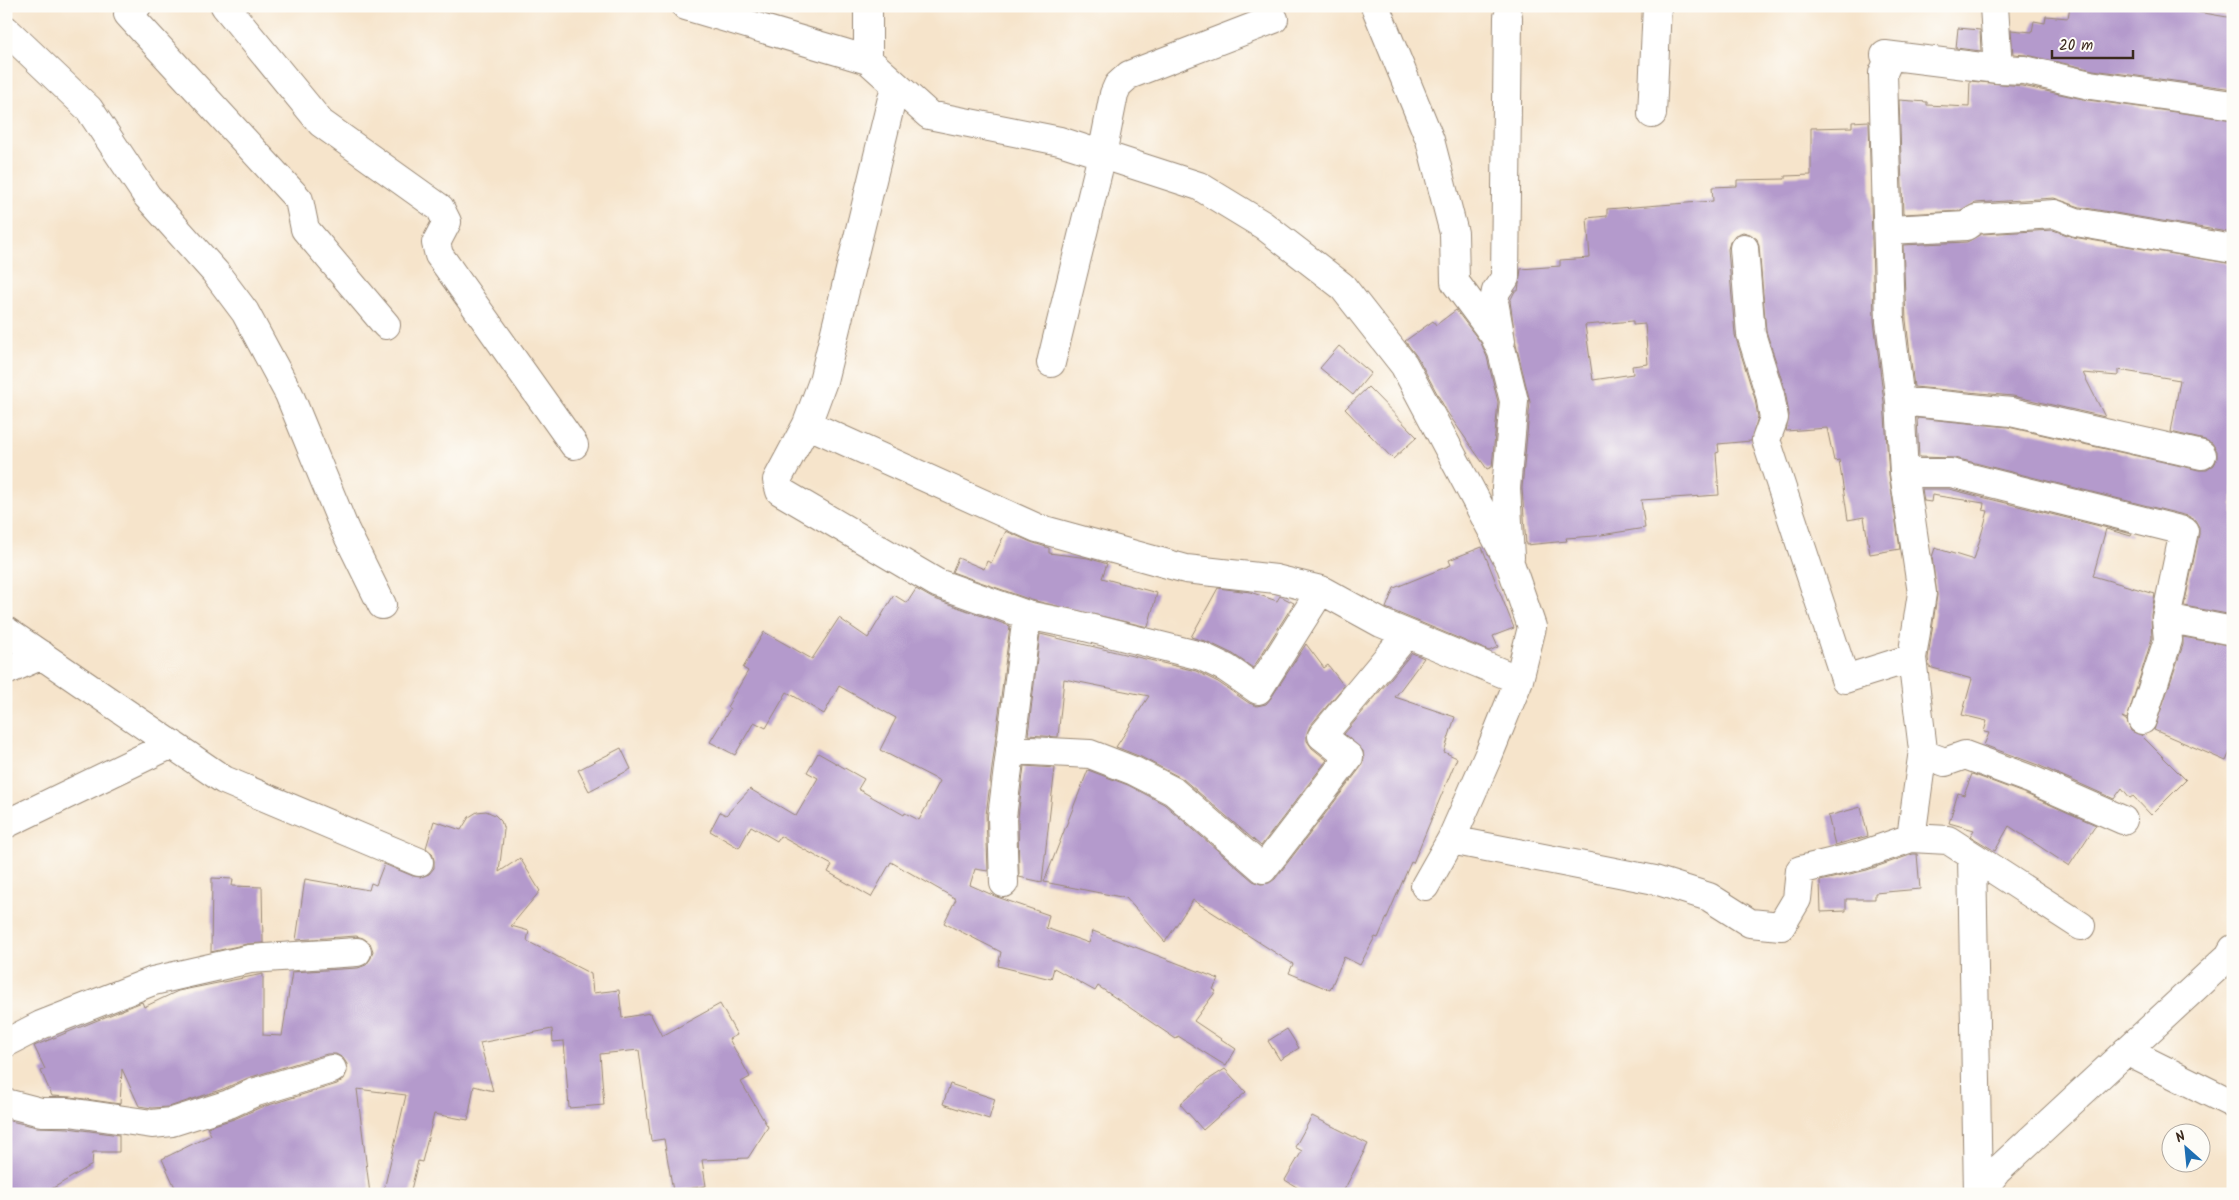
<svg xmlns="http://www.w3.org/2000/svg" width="2239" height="1200" font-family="Kalam,sans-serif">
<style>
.building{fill:#b49acc;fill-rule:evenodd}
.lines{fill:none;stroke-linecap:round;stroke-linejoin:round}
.minor-casing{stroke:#988774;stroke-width:30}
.minor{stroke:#fff;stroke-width:28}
</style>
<rect width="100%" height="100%" fill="#fdfcf7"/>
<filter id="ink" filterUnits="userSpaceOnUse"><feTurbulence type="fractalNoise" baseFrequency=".02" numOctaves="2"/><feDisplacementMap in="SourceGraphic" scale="10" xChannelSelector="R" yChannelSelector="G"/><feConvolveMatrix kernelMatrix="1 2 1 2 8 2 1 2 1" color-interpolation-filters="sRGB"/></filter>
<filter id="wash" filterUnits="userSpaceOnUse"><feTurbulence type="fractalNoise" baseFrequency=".0096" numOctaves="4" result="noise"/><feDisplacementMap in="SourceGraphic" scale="20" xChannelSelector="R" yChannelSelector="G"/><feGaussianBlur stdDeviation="1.12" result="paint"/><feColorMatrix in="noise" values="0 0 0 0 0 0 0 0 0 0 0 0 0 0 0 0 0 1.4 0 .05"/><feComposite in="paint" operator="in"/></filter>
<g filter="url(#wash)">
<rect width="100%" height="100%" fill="#f6e4cb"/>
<g id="blocks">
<path class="building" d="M2070,6H2186V10L2233,18V89L2093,70L2027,55L2013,54L2011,30L2032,32L2034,21L2045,23L2046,16L2068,18Z
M1958,28L1980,30L1981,51L1956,48Z
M1970,81L2022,86L2088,100L2233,120V233L2080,207L2054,198L1975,203L1961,211L1903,214L1899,100L1927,102V105L1969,107Z
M1869,121L1874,321L1884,402L1889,475L1900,549L1870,554L1864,517L1848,520L1839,460L1834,461L1827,428L1786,431L1789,415L1785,390L1766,331L1759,246L1757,239L1750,234L1743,232L1735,235L1730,242L1728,249L1735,335L1755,399L1758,417L1751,441L1718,444L1719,452L1716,453L1719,495L1641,500L1645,528L1595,536L1566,538L1567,541L1526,545L1522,488L1530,402L1516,345L1510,301L1515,291H1518L1521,269L1560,266V260L1590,258L1587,218L1607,216V209L1713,201L1712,187L1737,186V180L1785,179V176L1811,175V128L1852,127V122ZM1633,321V325L1645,324L1648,364L1632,366L1633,374L1593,380L1585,325Z
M2053,230L2073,237L2233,264V615L2184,606L2199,534V527L2195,520L2188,516L1955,458L1919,457L1917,418L2008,427L2199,470H2207L2214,465L2217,458V451L2212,443L2205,440L2171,432L2180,380L2118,370V376L2083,373L2105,417L2013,396L1914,387L1906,320L1903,245L1967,242L1981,234Z
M1456,310L1481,343L1487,357L1498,402L1492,467L1487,469L1447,412L1418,358L1405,341L1433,321L1436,325Z
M1339,346L1371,373L1353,395L1320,368Z
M1368,387L1417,437L1393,459L1345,409Z
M1922,489H1949L2132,534L2131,536L2106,529L2093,576L2155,594L2151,615L2152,638L2127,719L2122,717L2127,721L2131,731L2141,735L2186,780L2151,815L2133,796L2130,798L2122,788L2114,799L2038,765L1984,745L1989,733L1984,732L1987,721L1962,715L1972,679L1929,667L1928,658L1937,595L1932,557L1935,548L1974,560L1988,511L1983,510L1984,503L1932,495L1931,502L1924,501Z
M1006,531L1031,542L1049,548V553L1088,558L1107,564L1102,578L1157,593L1148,627L1031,600L952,572L958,558L984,569L987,561L991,563Z
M1482,547L1514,628L1493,636L1498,647L1489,651L1386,608L1394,588L1451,565L1449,560Z
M1218,588L1250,592L1277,601L1280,596L1294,603L1253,668L1233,654L1208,642L1191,637Z
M916,589L932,598L1010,626L986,815L988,871L975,869L970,885L997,897L1049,915L1046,928L1089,943L1093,931L1219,979L1213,989L1216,991L1194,1021L1236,1049L1226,1066L1178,1036L1176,1039L1098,986L1095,991L1054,968L1051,979L998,966L1001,952L944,923L956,899L891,862L871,897L828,872L832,865L780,836L777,841L751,826L739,848L710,831L720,812L726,815L750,789L796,816L818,778L807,772L818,753L864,779L858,789L904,815L905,813L919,820L940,781L880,750L896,718L839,686L824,714L787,692L766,728L754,722L735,755L710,742L730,709L727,707L748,671L743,668L764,632L812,659L839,618L868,638L894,595L907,603Z
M1040,634L1196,671L1218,682L1249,703L1257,706L1266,704L1271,698L1306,644L1324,668L1328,665L1344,686L1310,726L1307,733V741L1312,748L1327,760L1261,846L1183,779L1141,757L1116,747L1149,696L1064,679L1058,737L1028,735Z
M2183,637L2233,646V745L2226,761L2154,730L2183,645Z
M1412,653L1424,658L1395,697L1455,717L1444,752L1457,758L1413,863L1411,862L1378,938L1375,937L1360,965L1344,957L1330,990L1289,973L1293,964L1193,900L1165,942L1126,898L1044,882L1088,770L1128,785L1164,804L1253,881L1261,884L1269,883L1275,879L1361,767L1364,759L1363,751L1344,734Z
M621,748L631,769L589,791L578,770Z
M1024,766L1055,768L1042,882L1019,877L1018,818Z
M1972,774L2026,794L2096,825L2069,866L2009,826L1995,851L1970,836L1974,830L1949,823L1958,793L1964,795Z
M1861,807L1868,836L1835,845L1828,816Z
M486,811L495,815L501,821L504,830L499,872L520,858L540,891L511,926L529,931L527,941L591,974L593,993L619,990L622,1018L650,1013L662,1036L720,1004L737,1035L729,1039L750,1077L741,1082L768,1127L748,1158L702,1160L706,1186L673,1191L664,1139L651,1141L639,1050L600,1054L604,1105L569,1108L564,1041L553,1042L552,1029L480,1043L493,1091L474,1086L468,1120L434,1114L422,1162L418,1161L410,1194H383L406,1095L357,1089L370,1194H178L162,1159L211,1135L207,1127L234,1119L259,1108L337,1084L344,1079L347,1072V1064L343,1058L336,1054H327L248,1078L223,1089L169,1107L152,1108L139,1106L122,1069L120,1104L71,1097L52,1096L41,1071L45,1069L34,1046L142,1002L144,1007L178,991L263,974V1035L282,1036L292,972L358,968L366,965L371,958L373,951L370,943L363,938L356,936L296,940L305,879L369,890L371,883L376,885L384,864L413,876L421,877L429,874L434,868V860L432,853L426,848L434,821L461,830L469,817L477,812Z
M1913,854H1917L1920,889L1875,893V899H1846V911L1821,912L1820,881L1867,870Z
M212,878L233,879L232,886L262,887L263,943L247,944L211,952Z
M1287,1029L1299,1048L1280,1060L1268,1041Z
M1225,1069L1246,1092L1203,1130L1180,1104L1208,1080Z
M950,1084L995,1099L989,1119L943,1104Z
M1312,1116L1368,1144L1342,1194H1308L1285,1180L1302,1151L1295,1147Z
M6,1120L37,1127L68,1128L119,1135V1152H93L92,1165L43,1194H6Z"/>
</g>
</g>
<g filter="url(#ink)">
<use href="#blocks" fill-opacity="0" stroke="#988774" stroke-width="1"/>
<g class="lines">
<g class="minor-casing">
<path id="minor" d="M137,6L128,14L299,200L305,229L386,325
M225,6L321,123L440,208L447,222L436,243L439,255L574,445
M686,6L868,60L929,115L1060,141L1199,186L1263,225L1342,286L1404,365L1511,566L1532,627L1519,680L1489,754L1451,840L1425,886
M1375,6L1430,140L1454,233L1455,282L1494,335L1502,352L1514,401L1506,488L1510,557
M1994,6L1998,69
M6,30L89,109L147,196L215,272L245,312L289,394L345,530L382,605
M868,60V6
M895,86L823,381L807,424L777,480L780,491L937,583L1027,615L1077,625L1201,656L1226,668L1258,690L1321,590
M1652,114L1657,6
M1889,230L1966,226L1976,219L2055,214L2076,222L2233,249
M1744,248L1751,334L1770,395L1774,418L1766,440L1845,679L1912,658
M1501,341L1494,301L1496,291L1505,278L1508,17
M1051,363L1102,155L1114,94L1118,85L1129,75L1274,19
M1900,401L2011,412L2202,455
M807,424L1037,528L1186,569L1276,579L1321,590L1381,623L1519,680
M1904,473H1951L2184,531L2166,618L2168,640L2142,720
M2166,618L2233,631
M6,631L224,780L419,862
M6,671L42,655
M1010,750L1090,754L1134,771L1173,791L1263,869L1349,757L1322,736L1407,634
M1923,754L1945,762L1965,755L2032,780L2123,820
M6,824L172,744
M1911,838L1923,750L1912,658L1922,593L1904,473L1900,401L1890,321L1883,73L1888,62L1885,55L1998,69L2024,70L2090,85L2233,105
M1451,840L1655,880L1709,897L1750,923L1781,926L1797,899L1800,870L1862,855L1911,838L1948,840L2081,926
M1972,856L1978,1194
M1004,883L1002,817L1027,615
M6,1043L41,1025L153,981L250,959L357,952
M2126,1051L2233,1104
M6,1103L41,1112H69L152,1124L172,1122L229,1104L253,1093L332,1069
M1979,1194L1997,1171L2229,956L2233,949"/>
</g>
<use href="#minor" class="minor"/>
</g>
</g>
<rect width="2239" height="1200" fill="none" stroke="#fdfcf7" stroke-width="25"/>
<g transform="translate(2186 1148) rotate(333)"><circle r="24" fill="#fdfcf7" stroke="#afa8a0"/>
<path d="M0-4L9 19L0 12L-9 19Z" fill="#1f6fb2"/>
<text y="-8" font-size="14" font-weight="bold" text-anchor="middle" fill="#3b2a1e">N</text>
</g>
<path d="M2052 50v8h81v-8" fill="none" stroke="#3b2a1e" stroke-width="2.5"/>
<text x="2059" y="50" font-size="15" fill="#3b2a1e" stroke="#fdfcf7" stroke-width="4" paint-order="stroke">20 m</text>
</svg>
